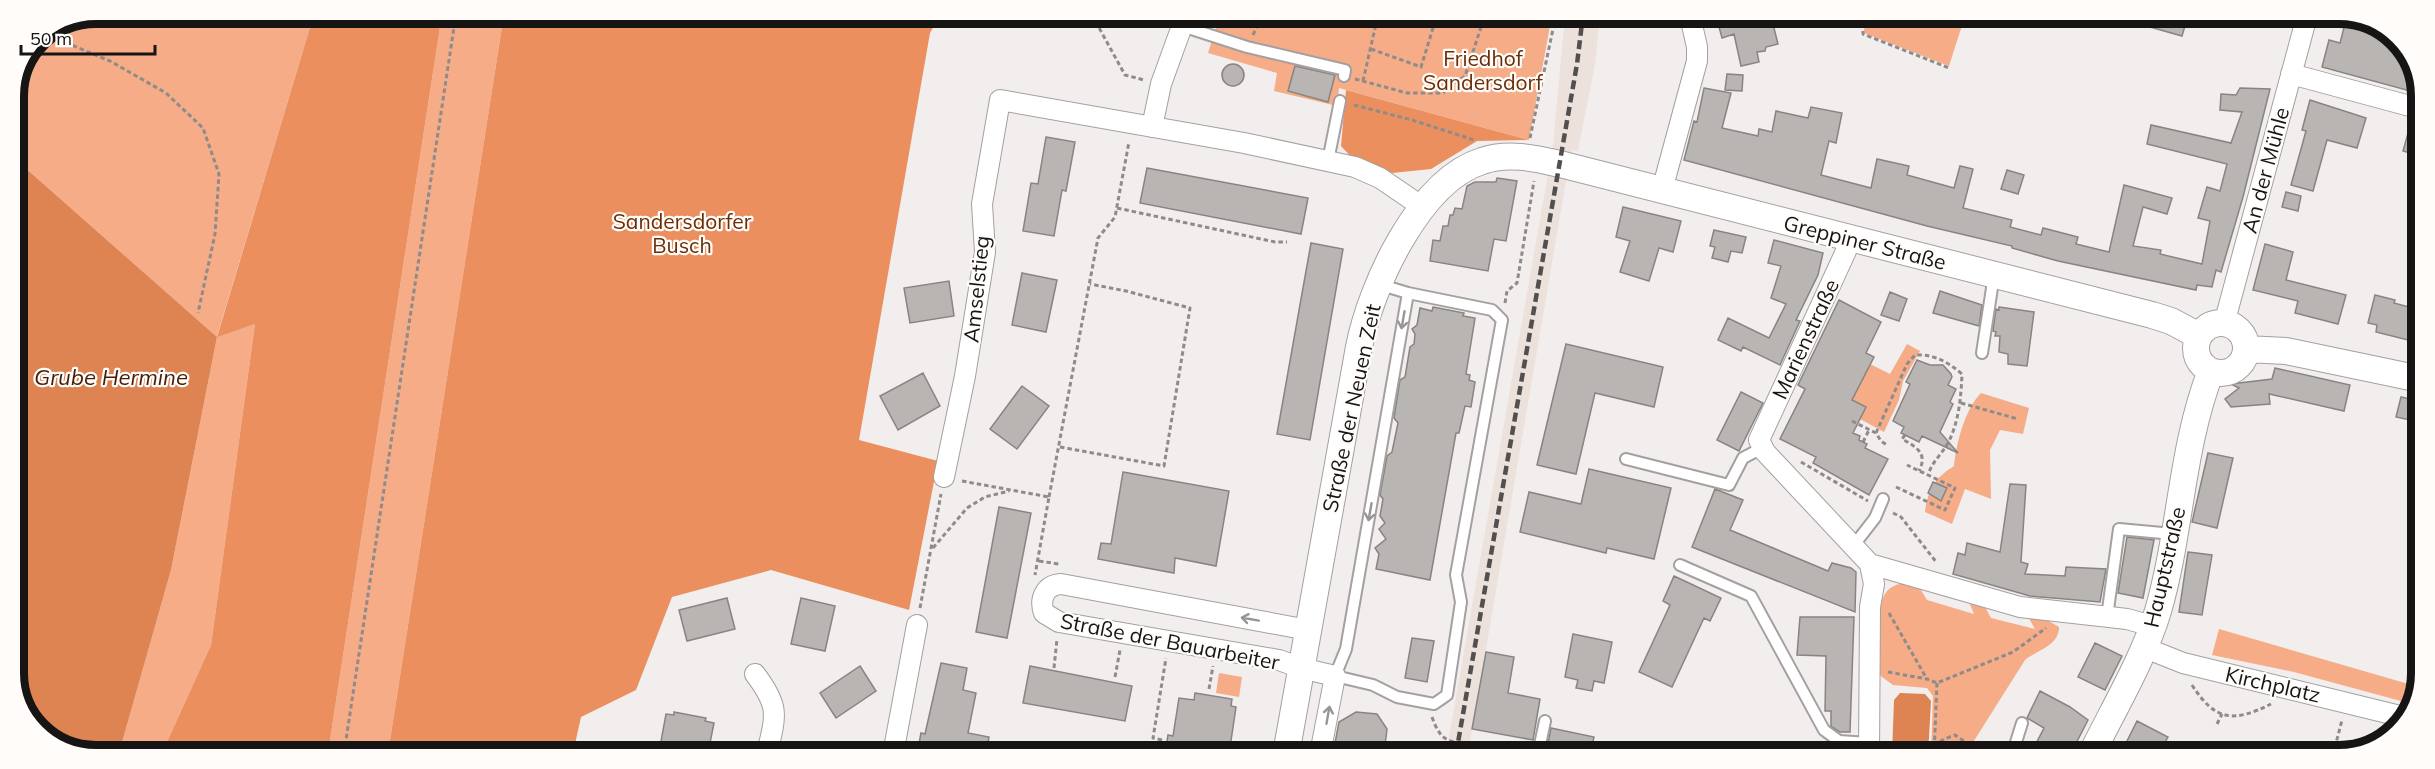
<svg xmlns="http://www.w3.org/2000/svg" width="2435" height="769" font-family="Mulish,sans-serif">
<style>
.built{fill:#ede1dc}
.green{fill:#f5ac87}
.forest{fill:#ea8f5d}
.water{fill:#de8352}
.building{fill:#b8b5b3;stroke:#888483;stroke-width:1.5}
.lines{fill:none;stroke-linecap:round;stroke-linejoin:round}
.service-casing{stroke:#a4a09f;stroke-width:14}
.minor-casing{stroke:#a4a09f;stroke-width:22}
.tertiary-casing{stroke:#a4a09f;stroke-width:28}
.path{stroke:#8e8b8a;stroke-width:3;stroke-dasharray:4.5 3;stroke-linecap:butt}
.service{stroke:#fff;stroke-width:10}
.minor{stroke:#fff;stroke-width:20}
.tertiary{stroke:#fff;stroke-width:26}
.rail{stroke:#52504f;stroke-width:4.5;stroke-dasharray:9 4.5;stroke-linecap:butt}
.oneway{stroke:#969695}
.labels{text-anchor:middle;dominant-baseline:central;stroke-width:4.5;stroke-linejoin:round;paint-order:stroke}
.park-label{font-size:21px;fill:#682e07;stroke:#fffcfa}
.street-label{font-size:21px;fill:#161514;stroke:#fffcfa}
.water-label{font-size:22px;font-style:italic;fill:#421e09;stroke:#fffcfa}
.rim{fill:none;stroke:#161514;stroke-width:8}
</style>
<rect width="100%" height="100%" fill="#f2eeed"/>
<path class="built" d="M1565,15H1600L1595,64L1578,151L1572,150L1565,187L1468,754H1446L1553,145Z"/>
<path class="green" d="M96,14H314L217,336L255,324L211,645L162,753H119L171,570L217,337L14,158V96L38,37Z
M442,14H504L388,753H328Z
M1220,15H1552L1529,140L1339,88L1337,106L1274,91L1277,73L1208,53Z
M1865,16H1965L1949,66L1864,33Z
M1907,344L1920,351L1903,381L1899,400L1884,432L1860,419L1866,407L1852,400L1870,364L1890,374Z
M1981,393L2029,408L2023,434L2000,430L1990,450L1991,499L1965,489L1952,524L1925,512C1928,489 1935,478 1954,466C1956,444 1965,409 1981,393Z
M1906,583L1918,585L1927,600L1974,614L1969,602L1985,607L1991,618L2035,629L2027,615L2047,620L2059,627C2059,646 2037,650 2025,660L1965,755H1931L1933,696L1927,688L1893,685L1878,674C1878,654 1875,609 1885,594C1890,586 1897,584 1906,583Z
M2219,629L2419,687V695L2412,704L2294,672L2212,655Z
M1219,673L1242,677L1239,697L1216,693Z"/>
<path class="forest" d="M314,14H442L328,753H162L211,645L255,324L217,337Z
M504,14L940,15L930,33L859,440L938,461L909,610L771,570L672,597L636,690L581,717L573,753H388Z
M1346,90L1529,140L1477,141L1431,169L1392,173L1353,159L1341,146Z"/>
<path class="water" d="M14,158L217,337L171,570L119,753H74L31,723L14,679Z
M1900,693L1925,694L1931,701L1928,755L1892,754L1894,700Z"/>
<path class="building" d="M1716,16H1771L1778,44L1766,47L1765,51L1757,52L1759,62L1741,66L1734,34L1722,38Z
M2126,16H2175L2187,19L2182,36L2125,20Z
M2347,16L2364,19L2363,22L2375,25L2401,42L2421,94L2322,67L2329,40L2340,43Z
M1222 75a11 11 0 1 1 22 0a11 11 0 1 1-22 0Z
M1295,66L1335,75L1328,102L1288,91Z
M1727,74L1743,75L1742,91L1725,90Z
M1704,88L1731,93L1722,128L1758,136L1759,129L1772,132L1776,111L1808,118L1811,107L1842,113L1836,143L1829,141L1821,175L1871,188L1877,159L1909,166L1907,175L1954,188L1960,166L1973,169L1963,208L2012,220L2010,227L2041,235L2043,228L2078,237L2076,244L2109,252L2124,185L2172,198L2167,214L2143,207L2133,246L2161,250L2160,254L2202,264L2210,221L2198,218L2207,187L2220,191L2227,164L2147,144L2151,125L2231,143L2242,112L2220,110L2221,94L2236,95L2240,88L2270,89L2243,197L2221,272L2216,270L2212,287L2197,285L2196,290L2058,261L2012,248V246L1927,226L1684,160L1694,121L1697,122Z
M2310,100L2366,118L2357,148L2327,140L2313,191L2291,185L2306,131L2302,130Z
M2410,126L2421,129V156L2403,151Z
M1046,137L1075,142L1066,191L1062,190L1054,236L1023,231L1031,183L1038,184Z
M1147,168L1308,198L1301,234L1140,203Z
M2007,170L2024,175L2018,194L2001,189Z
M1497,178L1517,181L1506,241L1494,239L1488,271L1430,261L1433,240L1440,241L1443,226H1448L1450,215H1453L1455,208L1462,209L1467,186L1475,182H1496Z
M2286,192L2301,196L2298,211L2282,207Z
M1623,207L1681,221L1673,252L1659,248L1649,281L1620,272L1630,241L1616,237Z
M1714,230L1746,237L1742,253L1731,251L1728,262L1712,258L1715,247L1710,246Z
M1774,240L1823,253L1818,275L1796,320L1800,321L1780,365L1743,347L1741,351L1718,340L1728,318L1769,338L1786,304L1771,298L1781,266L1768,263Z
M1311,243L1343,249L1310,440L1277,434Z
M2265,244L2293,252L2286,280L2346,295L2338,324L2295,313L2298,301L2253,290Z
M1022,273L1057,280L1046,332L1012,325Z
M949,281L954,316L910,323L904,288Z
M1940,291L1982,305L1979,326L1933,313Z
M1890,292L1907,299L1899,321L1881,315Z
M2375,295L2395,300L2394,303L2420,310V343L2376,332L2377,325L2368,323Z
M1839,300L1881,322L1866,353L1874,357L1852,400L1866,407L1853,433L1860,436L1859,440L1867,444L1865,448L1888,459L1869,495L1813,463L1816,457L1780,439L1805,389L1798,385Z
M1433,307L1464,313L1463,316L1475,318L1466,374L1470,375L1469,380L1475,382L1471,407L1465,406L1459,433H1456L1430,580L1376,569L1379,554L1375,548L1386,539L1379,529L1385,523L1380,516L1383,499L1380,495L1387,456L1392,452L1398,423L1394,418L1400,380L1405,377L1410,347L1414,344L1415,334L1412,329L1417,325L1420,308L1432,311Z
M1999,307L2034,312L2027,366L2008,364V354L1999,352L2000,336H1995L1996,332L1993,331L1996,309L1999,310Z
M1566,344L1663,367L1654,407L1595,393L1576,474L1537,465Z
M1917,360L1930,365H1943L1951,374L1952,377L1948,385L1956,389L1950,402L1953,404L1940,432L1958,453L1922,436L1919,442L1901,433L1904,427L1893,421L1910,384L1906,382Z
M2275,368L2350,385L2344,411L2269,394L2270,404L2231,407L2225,399L2239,388L2231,384L2272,379Z
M923,373L940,406L898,430L880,396Z
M1022,386L1049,406L1017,449L990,429Z
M1741,392L1763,403L1739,451L1717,440Z
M2401,397L2420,401V422L2396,417Z
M2208,453L2233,458L2217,528L2192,522Z
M1589,469L1671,488L1654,559L1607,548L1606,553L1520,532L1529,492L1581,504Z
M1123,472L1229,491L1216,566L1175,558L1174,573L1098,559L1101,543L1111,544Z
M1933,482L1947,488L1941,501L1928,493Z
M2010,484L2026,485L2021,562L2028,564L2025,574L2065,576L2066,567L2106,569L2100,602L2030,596L1953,574L1958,553L1965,555L1967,543L2000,552Z
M1715,489L1743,500L1730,530L1828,571L1832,563L1851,568L1856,572L1855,612L1692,547Z
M999,507L1031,513L1007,638L976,632Z
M2127,537L2154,540L2143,598L2118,593Z
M2188,552L2212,555L2202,615L2179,612Z
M1674,576L1721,598L1710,621L1704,618L1672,687L1639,672L1670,605L1663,601Z
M727,598L735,629L687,641L679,610Z
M801,598L835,606L825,651L791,644Z
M1800,617H1854L1850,732H1840L1831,726V711H1825L1826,656L1797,655Z
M1573,634L1612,642L1604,683L1594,681L1592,691L1576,688L1578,680L1565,677Z
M1412,638L1434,641L1427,682L1405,678Z
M2095,643L2122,656L2105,690L2078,677Z
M1486,652L1514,657L1508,693L1540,699L1533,740L1472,729Z
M941,663L967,668L963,690L976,693L968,733L989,737L986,754H917L921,733L925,734Z
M860,666L876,691L836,718L820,693Z
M1030,666L1132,686L1125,721L1023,703Z
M2040,691L2070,707L2088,720L2070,755H2030L2044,728L2027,718Z
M1195,693L1232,699L1231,706L1236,707L1229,754H1165L1168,735L1173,736L1179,698L1194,700Z
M674,712L706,718L705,721L714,723L708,753L659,752L666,714L674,715Z
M1356,712L1377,714L1387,729L1384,754H1344L1335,743L1339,722Z
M2137,721L2168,737L2158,755H2120Z
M1551,728L1594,737L1590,755L1546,754Z"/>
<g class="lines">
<g class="service-casing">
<path id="service" d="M1182,26L1247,47L1345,70L1344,76
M1328,161L1340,101
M1378,284L1408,293L1346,649L1335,676L1373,685L1397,697L1434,704L1447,695L1461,602L1456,575L1502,320L1492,310L1408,293
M1982,353L1994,275
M1626,459L1729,485L1743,458L1762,448
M1854,545L1875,518L1883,499
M1680,565L1751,596L1824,730L1839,741L1869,743
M2107,617L2119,529L2173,534
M1538,754L1545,721
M2012,755L2022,723"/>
</g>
<g class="minor-casing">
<path id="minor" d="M2291,74L2421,109
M1152,127L1161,84L1186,15
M1662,190L1697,61V47L1690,16
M1849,238L1846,251L1759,440L1765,452L1870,564L1874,584L1870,607L1869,755
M2224,324L2307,16
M944,477L965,376L985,252L982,204L1000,100L1244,143L1355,167L1380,178L1424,208
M1870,564L2020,607L2127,619L2152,626
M1308,630L1061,584C1045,585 1039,599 1044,613L1059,622L1279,660L1301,668L1335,676L1320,754
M2143,647L2183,663L2404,717
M755,674C780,707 776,715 767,753
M893,754L917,625"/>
</g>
<g class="tertiary-casing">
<path id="tertiary" d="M2196 348a25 25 0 1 1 50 0a25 25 0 1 1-50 0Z
M2246,349L2286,351L2420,379
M1286,754L1359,347C1371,286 1419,181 1482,161C1507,152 1534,158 1560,164L2152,315L2171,321L2199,336
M2091,755C2113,710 2144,658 2158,611C2181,532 2181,448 2211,371"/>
</g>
<path class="path" d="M1092,15L1125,75L1144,80
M1863,16V34L1949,68
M45,34L110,61L166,93L203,128L219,174L215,234L198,313
M1253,35L1262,15
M1371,49L1421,67L1437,15
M1355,79L1407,93H1443L1465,76L1485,15
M1363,81L1378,15
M1354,105L1412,120L1474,140
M1530,138L1556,15
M1117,208L1275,242H1287
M1505,303L1507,291L1517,283L1534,181
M1961,403L2018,419
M1852,421L1876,433L1881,441L1887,445
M1876,433L1907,364L1915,355C1934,354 1948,362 1962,374C1961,397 1959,422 1948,443C1941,455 1932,462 1928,475
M1905,435L1902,439C1917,447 1928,454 1919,471
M1863,442L1869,430
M1060,447L1164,466L1190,308L1126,291L1090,284
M1801,462L1868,501
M962,481L1049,497L1035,575
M1896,487L1945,510L1955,488L1907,465
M1049,497L1098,238L1115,217L1129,142
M1893,513L1901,517L1937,563
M933,548L967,508L985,497L1009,491
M1039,561L1059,564
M920,608L941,494
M1889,613L1927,679
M1054,668L1057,639
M1888,672L1927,679L1937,683L2013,652L2046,628
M1115,677L1120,650
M2192,685C2215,721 2233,723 2271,704
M1209,689L1213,666
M1432,717C1443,748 1451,737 1476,749V754
M2217,724L2222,714
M1162,740L1153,738L1166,658
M1934,746L1944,739L1955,735L1964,741L1951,755
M344,753L456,14
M1934,755L1937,683
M2333,755L2342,720"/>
<use href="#service" class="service"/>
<use href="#minor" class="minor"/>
<use href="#tertiary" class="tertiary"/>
<path class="rail" d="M1456,754L1577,64L1583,15"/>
</g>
<defs><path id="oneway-shaft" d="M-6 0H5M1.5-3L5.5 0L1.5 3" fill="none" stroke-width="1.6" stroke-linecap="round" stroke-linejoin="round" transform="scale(1.5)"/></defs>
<g class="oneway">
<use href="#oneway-shaft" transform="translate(1403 320) rotate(100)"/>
<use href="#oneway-shaft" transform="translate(1370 512) rotate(100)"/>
<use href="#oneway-shaft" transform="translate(1250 619) rotate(-170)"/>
<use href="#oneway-shaft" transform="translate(1328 715) rotate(-80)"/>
</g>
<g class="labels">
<g class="park-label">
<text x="1483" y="58">Friedhof<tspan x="1483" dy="24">Sandersdorf</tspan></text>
<text x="682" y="221">Sandersdorfer<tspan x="682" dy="24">Busch</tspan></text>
</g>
<g class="street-label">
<text transform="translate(2265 170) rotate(-75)">An der Mühle</text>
<text transform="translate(1865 242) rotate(14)">Greppiner Straße</text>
<text transform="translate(976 289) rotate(-84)">Amselstieg</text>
<text transform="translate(1805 339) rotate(-65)">Marienstraße</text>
<text transform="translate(1351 408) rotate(-78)">Straße der Neuen Zeit</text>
<text transform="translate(2164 567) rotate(-77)">Hauptstraße</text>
<text transform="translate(1170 641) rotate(11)">Straße der Bauarbeiter</text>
<text transform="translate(2273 684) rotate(13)">Kirchplatz</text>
</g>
<g class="water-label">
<text x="111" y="377">Grube Hermine</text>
</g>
</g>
<path d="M0 0H2435V769H0ZM96 24H2339A72 72 0 0 1 2411 96V673A72 72 0 0 1 2339 745H96A72 72 0 0 1 24 673V96A72 72 0 0 1 96 24Z" fill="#fffcfa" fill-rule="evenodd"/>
<path class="rim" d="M96 24H2339A72 72 0 0 1 2411 96V673A72 72 0 0 1 2339 745H96A72 72 0 0 1 24 673V96A72 72 0 0 1 96 24Z"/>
<path d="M21 45v9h134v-9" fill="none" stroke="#161514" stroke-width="3"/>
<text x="30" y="45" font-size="18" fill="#161514" stroke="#fffcfa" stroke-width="4.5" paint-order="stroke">50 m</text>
</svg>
